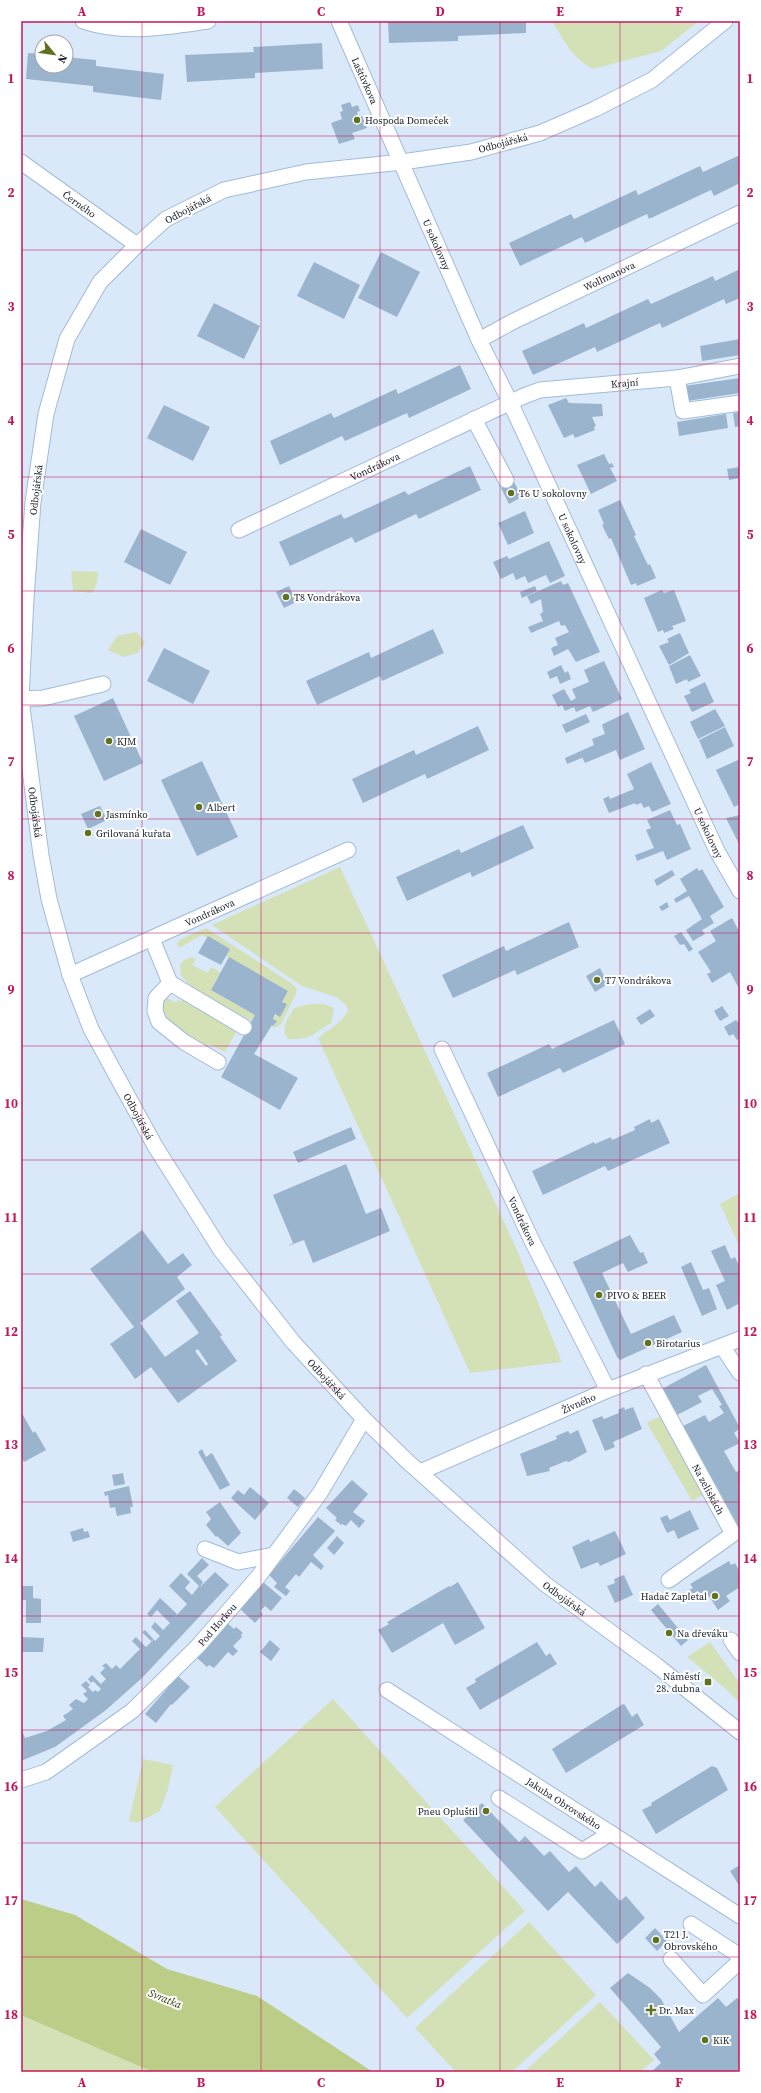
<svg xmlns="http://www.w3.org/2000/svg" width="761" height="2093" font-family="'Source Serif 4',serif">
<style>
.green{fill:#d4e0b6}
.water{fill:#bccd88}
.building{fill:#9ab4ce;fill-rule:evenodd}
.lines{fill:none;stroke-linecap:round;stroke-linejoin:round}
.minor-casing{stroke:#a2bcd6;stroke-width:17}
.minor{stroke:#fff;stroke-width:15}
.grid{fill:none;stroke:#c2185b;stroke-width:1;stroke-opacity:0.55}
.poi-dot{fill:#61721e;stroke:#fff;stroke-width:1.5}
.labels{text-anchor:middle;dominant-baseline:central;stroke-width:4;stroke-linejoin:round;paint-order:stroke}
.street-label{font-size:10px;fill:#151e28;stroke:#fff}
.poi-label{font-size:10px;fill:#151e28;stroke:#fff;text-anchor:start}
.water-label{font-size:11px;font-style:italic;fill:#303a04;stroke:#fff}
.neatline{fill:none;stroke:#c2185b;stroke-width:1.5}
.grid-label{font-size:13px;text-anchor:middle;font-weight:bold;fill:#c2185b}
</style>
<rect width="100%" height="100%" fill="#d9e9f9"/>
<path class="green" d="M552,21H699L661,51L593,69C571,57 565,42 552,21Z
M71,571L98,572L97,583L92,593L73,591Z
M137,632L145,643L138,653L123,657L108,650L117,636Z
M340,867L516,1248L562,1362L470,1373L318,1038C329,1028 341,1024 348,1011L346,1005L336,997L302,986L212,925Z
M206,928L291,983L297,989L296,994L281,1024L277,1027H271L277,1021L273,1019L287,1004L282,1002L288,991L226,956L230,949L202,935L179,948L177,944L179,940Z
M192,957L196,959L192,965L208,973L211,967L220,972L211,990L255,1015L252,1021L195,990L181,976L180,965L184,960Z
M163,996L176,1003L178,1000L181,1002L183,998L238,1029L225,1052L209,1044L206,1048L167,1022L161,1011Z
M311,1004H324L334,1008L331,1023C312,1034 312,1040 288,1039C280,1028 288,1018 294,1008Z
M740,1193V1247L720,1204Z
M663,1415L706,1493L692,1501L647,1423Z
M710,1642L740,1684V1703L725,1688L687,1657Z
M333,1699L525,1911L407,2018L215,1807Z
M143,1759L173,1765L168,1789L160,1811L137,1823L129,1821Z
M529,1922L596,1995L512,2072H456L415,2028Z
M600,2002L654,2060L640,2072H524Z
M21,2015L25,2016L153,2072H21Z"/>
<path class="water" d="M21,1899L75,1915L167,1969L257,1996L373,2072H153L21,2015Z"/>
<path class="building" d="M388,21H526V33L458,36V41L389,43Z
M322,43L323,69L255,73V78L187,82L185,55L254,52L253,47Z
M28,53L42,54V66H66V57L96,60V66L164,74L161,100L93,92V86L26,79Z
M350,102L352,107L358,105L360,111L357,112L359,118L362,116L367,128L352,133L355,139L339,144L331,123L342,119L340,112L343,111L341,105Z
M740,155V183L714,196L711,190L649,219L647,214L585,243L582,237L520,266L509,243L571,214L574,219L636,190L638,195L700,166L703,172Z
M381,252L420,272L397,317L358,298Z
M314,262L360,285L344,319L297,296Z
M740,269V298L726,304L724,299L662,328L660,323L597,352L595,347L533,375L522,351L584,323L586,328L648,299L651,304L713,276L715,281Z
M214,303L260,326L244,359L197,336Z
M740,339V355L702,361L700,346Z
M460,365L471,389L409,418L407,413L345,441L342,436L280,465L270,441L331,413L334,418L396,389L398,394Z
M740,378V393L687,401L684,386Z
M566,398L569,403L602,404L603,416L592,417L596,426L594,427L595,430L575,438L573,434L564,438L548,405Z
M164,405L210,427L193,461L147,438Z
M740,412V426L735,427L733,413Z
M726,414L728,428L679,436L677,422Z
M604,454L609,464L612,463L614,467L610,468L617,481L591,494L577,465Z
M470,466L481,490L419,519L416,514L355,543L352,537L290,566L279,542L341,514L344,519L405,491L408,495Z
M740,467V478L729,480L727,469Z
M514,482L522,497L509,504L501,488Z
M620,500L636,535L634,536L644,557L648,565L650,564L656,578L637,586L636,583L631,585L611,538L609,539L602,525L604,524L598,510Z
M525,511L534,533L508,545L498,523Z
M141,529L187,552L170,585L124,562Z
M549,541L565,576L550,583L546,575L528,583L525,576L516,580L513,573L501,579L493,562L507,556L509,559Z
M561,581L563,585L568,583L600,652L576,662L568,649L554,656L551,648L558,645L555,638L569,632L565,625L561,626L559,621L531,633L528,627L543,621L540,614L543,612L541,599L531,604L527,596Z
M289,586L296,602L284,608L276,592Z
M535,586L537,591L522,598L520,592Z
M662,590L664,593L674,590L686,621L672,626L674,629L664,633L663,630L658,632L644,598Z
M433,629L444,653L382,681L380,676L317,705L306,681L369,652L371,658Z
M680,633L689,653L669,665L659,646L669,642L667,639Z
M164,648L210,671L193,704L147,681Z
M690,655L701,676L688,682L687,679L676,684L669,666Z
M604,661L622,699L593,712L590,706L576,712L574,707L565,711L562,705L558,707L552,695L564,689L571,701L576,698L572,689L589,682L584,670Z
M561,665L565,673L568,671L571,679L560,684L557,676L550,679L547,672Z
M705,682L714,702L692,712L684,696L691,693L689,690Z
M113,698L143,763L104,781L74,716Z
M715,709L725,726L698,739L690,722Z
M628,712L645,749L620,760L616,750L585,763L582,757H584L567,764L565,758L594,745L592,739L605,734L602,725L603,724Z
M586,714L590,722L566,733L562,725Z
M478,726L489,750L427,779L425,774L363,803L352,779L414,750L416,755Z
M725,727L734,746L707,759L699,740Z
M740,759V804L734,807L716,770Z
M202,761L238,837L197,856L161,780Z
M651,762L671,804L652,812L649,806L644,808L641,803L636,805L635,803L609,813L603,799L609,796L610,799L634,789L627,774Z
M100,806L107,820L88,829L81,814Z
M670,810L677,825L680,824L691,849L667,860L663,851L637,861L635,855L654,848L646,830L651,828L647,820Z
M740,815V846L726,818Z
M523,825L534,848L472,877L470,872L407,901L396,877L459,849L461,853Z
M90,829L93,835L87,838L85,832Z
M697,868L699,871L702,869L724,907L710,916L714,923L702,930L705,934L693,941L686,930L702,919L689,896L676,903L674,899L687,891L680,879Z
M672,870L675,875L657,886L654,880Z
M667,902L669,907L662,911L659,907Z
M732,918L740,933V990L730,972L712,983L707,974L711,972L698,952L716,941L710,931Z
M569,922L579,947L517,975L515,970L453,998L442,975L504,946L506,951Z
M681,932L693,949L689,952L684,944L680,945L674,936Z
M208,936L230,949L221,965L198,953Z
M229,957L288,991L282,1002L287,1004L280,1017L275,1014L273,1019L277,1021L273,1026L272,1025L254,1054L298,1078L280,1110L221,1077L255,1015L211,990Z
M600,968L608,984L595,992L586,976Z
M722,1006L729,1016L720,1021L714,1011Z
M650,1009L655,1016L641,1025L636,1018Z
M614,1020L625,1044L563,1073L560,1068L498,1097L487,1073L549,1044L552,1049Z
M736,1020L738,1022L740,1020V1038L737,1040L733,1034L729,1036L724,1027Z
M650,1119L651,1123L659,1119L670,1143L608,1171L605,1166L543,1195L532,1171L594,1142L595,1144L611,1137L612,1140L635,1130L634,1127Z
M351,1127L356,1139L298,1163L293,1152Z
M346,1164L366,1214L381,1208L390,1231L313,1263L304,1240L288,1246L293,1243L273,1195Z
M142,1230L168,1264L183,1253L192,1265L177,1277L185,1289L140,1323L165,1357L199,1333L176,1301L190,1291L222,1335L220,1337L237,1361L178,1403L151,1367L135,1379L110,1344L134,1327L90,1269ZM198,1349L208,1364L206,1366L195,1351Z
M630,1235L640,1253L643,1252L648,1263L628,1272L623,1263L602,1273L631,1334L674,1315L682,1332L620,1360L617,1357L573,1262Z
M725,1245L731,1259L735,1257L740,1268V1303L727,1310L716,1285L725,1281L711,1251Z
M691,1262L703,1290L709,1288L717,1309L702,1316L681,1267Z
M706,1365L740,1428L734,1433L740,1443L724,1451L736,1472L740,1470V1485L738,1486L740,1490V1529L683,1426L705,1415L709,1422L724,1413L719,1406L722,1405L712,1389L698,1396L702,1402L677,1415L662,1389Z
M624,1407L625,1410L633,1407L642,1429L613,1442L615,1447L605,1451L592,1420L602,1416L604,1419L619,1413L618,1410Z
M21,1415H23L33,1433L35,1431L46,1450L24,1462L21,1457Z
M578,1430L587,1452L569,1462L566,1461L549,1468L550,1471L527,1476L520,1454L557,1439L556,1436L568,1431L570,1434Z
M202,1449L206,1457L212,1453L230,1485L220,1490L198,1452Z
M123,1473L125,1484L114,1486L112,1475Z
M352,1480L368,1494L353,1512L365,1521L359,1528L351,1520L346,1526L342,1524L341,1525L335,1520L337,1518L326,1508Z
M129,1486L133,1507H130L131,1513L117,1516L115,1507L110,1508L108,1495L105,1496L104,1492Z
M250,1487L269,1503L255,1520L231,1498L238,1490L244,1495Z
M294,1489L305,1498L298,1507L287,1498Z
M220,1502L241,1533L228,1546L217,1536L216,1537L206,1525L211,1519L206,1512Z
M690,1510L699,1529L678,1539L674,1530L667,1533L660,1518L667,1515L670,1520Z
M318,1517L335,1531L313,1555L324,1566L321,1570L311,1562L299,1577L296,1574L285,1587L290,1591L286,1596L274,1587L277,1583L269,1575Z
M83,1528L84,1532L88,1531L90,1537L73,1542L70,1532Z
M615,1531L626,1554L600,1566L598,1562L581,1569L572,1547L589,1539L590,1542Z
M337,1536L344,1543L334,1555L327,1548Z
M202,1558L209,1565L197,1576L203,1582L200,1587L215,1572L229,1585L142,1678L106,1710L55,1747L21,1761V1728L25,1738L47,1731L66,1720L63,1716L73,1709L69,1705L76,1699L84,1703L88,1699L83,1694L87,1691L81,1685L86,1681L90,1685L88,1687L93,1692L95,1690L98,1692L101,1689L93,1681L91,1683L88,1679L92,1675L101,1684L106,1679L100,1673L105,1668L102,1666L106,1663L112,1669L116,1665L120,1669L140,1649L132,1641L136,1637L146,1647L142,1651L154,1639L151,1641L142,1632L145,1630L155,1641L160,1636L151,1627L155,1622L163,1630L170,1623L157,1610L151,1617L147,1614L160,1598L177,1614L173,1619L187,1604L169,1586L181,1573L190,1582L185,1588L192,1595L199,1586L187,1574Z
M729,1561L731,1565L735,1563L740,1572V1587L726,1596L730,1601L718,1610L709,1596L700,1601L699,1599L695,1601L689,1590L693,1588L690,1584Z
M624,1575L633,1595L615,1603L607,1586L615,1583L614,1579Z
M263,1582L282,1598L271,1611L265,1606L260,1611L263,1614L255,1623L239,1608Z
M458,1582L485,1628L455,1645L443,1623L392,1653L378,1630L389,1624L387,1622L449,1586L450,1587Z
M21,1586H33V1598L41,1599V1623H26V1600H21Z
M658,1604L688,1640L681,1646L651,1610Z
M226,1622L234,1629L236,1627L243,1633L241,1635L242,1637L233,1646L238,1651L233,1656L228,1652L214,1668L209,1665L207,1667L196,1657Z
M21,1637L44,1638L43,1652H21Z
M270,1640L280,1649L271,1661L260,1652Z
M537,1642L546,1656L550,1653L557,1664L480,1710L466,1688L476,1682L475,1679Z
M178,1676L190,1687L172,1705L171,1704L156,1723L145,1714Z
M623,1704L625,1705L632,1717L637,1713L644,1725L566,1773L552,1749Z
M712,1766L717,1768L728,1790L656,1834L642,1810L652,1805L651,1803Z
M482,1803L519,1842L525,1836L544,1856L550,1851L569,1872L576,1866L595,1887L601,1881L620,1901L626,1896L645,1918L617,1944L568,1892L548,1911L463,1820Z
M740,1865V1887L730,1871Z
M655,1928L667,1941L657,1951L645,1938Z
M628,1973L650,1988L661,1999L679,2032L718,1998L726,2007L737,1998L740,2001V2068L735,2072H651L661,2063L654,2054L661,2047L610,1988Z"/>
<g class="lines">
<g class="minor-casing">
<g id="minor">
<path d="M83,21C124,35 167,27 208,21"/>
<path id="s1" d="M339,21L479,340L510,402L717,851L740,891"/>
<path id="s2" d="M725,21L652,80L595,109L540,133L471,152L402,162L306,172L224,190L166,219L137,245L100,282L67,339L46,414L33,502L26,598L21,699L41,855L49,899L70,975L91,1029L155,1146L220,1249L293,1342L364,1419L407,1461L545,1584L656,1665L740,1732"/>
<path id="s3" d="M21,162L137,245"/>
<path id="s4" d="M479,340L512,322L740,213"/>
<path d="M677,378L683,411L740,403"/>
<path d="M474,419L506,480"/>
<path id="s5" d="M239,530L524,396L540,390L677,378L740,366"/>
<path d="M21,699L43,698L103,684"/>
<path d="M152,939L170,983L244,1027"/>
<path id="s6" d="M70,975L348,850"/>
<path d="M170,983L156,998L155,1011L159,1022L184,1042L218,1062"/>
<path id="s7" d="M442,1049L532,1241L608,1390"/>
<path d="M722,1346L740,1373"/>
<path id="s8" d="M646,1374L733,1534L669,1580"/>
<path id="s9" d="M420,1472L608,1390L740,1339"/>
<path d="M205,1549L238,1562L274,1555"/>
<path d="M731,1640L740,1653"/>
<path id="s10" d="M387,1690L740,1916"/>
<path id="s11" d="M21,1780L46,1772L132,1711L198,1646L258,1577L320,1493L364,1419"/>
<path d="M499,1798L582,1851L611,1833"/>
<path d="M691,1924L740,1956"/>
<path d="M671,1959L703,1995L740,1961"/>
</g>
</g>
<use href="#minor" class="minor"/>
</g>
<path class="grid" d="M142,21V2072M261,21V2072M380,21V2072M500,21V2072M620,21V2072M21,136H740M21,250H740M21,364H740M21,477H740M21,591H740M21,705H740M21,819H740M21,933H740M21,1046H740M21,1160H740M21,1274H740M21,1388H740M21,1502H740M21,1616H740M21,1730H740M21,1843H740M21,1957H740"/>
<g class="poi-dot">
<circle cx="357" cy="120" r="4"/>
<circle cx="511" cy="493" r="4"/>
<circle cx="286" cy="597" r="4"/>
<circle cx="109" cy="741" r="4"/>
<circle cx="199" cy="807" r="4"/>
<circle cx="98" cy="814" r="4"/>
<circle cx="88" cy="833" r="4"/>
<circle cx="597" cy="980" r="4"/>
<circle cx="599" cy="1295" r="4"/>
<circle cx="648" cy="1343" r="4"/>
<circle cx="715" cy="1596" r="4"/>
<circle cx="669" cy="1633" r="4"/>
<rect x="704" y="1678" width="8" height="8" rx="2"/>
<circle cx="486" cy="1811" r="4"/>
<circle cx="656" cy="1940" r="4"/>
<path d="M649 2004h4v4h4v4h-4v4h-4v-4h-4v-4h4z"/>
<circle cx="705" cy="2040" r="4"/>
</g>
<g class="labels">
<g class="street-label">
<text stroke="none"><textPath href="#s1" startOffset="65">Laštůvkova</textPath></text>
<text transform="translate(503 143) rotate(-15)">Odbojářská</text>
<text stroke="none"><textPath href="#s3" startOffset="72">Černého</textPath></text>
<text transform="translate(188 209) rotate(-28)">Odbojářská</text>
<text stroke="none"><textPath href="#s1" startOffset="244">U sokolovny</textPath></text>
<text stroke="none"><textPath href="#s4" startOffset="145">Wollmanova</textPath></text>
<text stroke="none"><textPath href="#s5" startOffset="417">Krajní</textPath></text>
<text stroke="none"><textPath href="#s5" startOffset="150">Vondrákova</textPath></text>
<text transform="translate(36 490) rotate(-83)">Odbojářská</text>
<text stroke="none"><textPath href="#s1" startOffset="568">U sokolovny</textPath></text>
<text stroke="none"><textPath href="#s2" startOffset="1240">Odbojářská</textPath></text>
<text stroke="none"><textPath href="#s1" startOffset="892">U sokolovny</textPath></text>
<text stroke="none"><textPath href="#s6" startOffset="153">Vondrákova</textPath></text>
<text stroke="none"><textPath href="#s2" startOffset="1564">Odbojářská</textPath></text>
<text stroke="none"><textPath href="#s7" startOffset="190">Vondrákova</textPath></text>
<text stroke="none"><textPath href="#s2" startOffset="1888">Odbojářská</textPath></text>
<text stroke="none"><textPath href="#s9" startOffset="173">Živného</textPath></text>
<text stroke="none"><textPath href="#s8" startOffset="131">Na zeliskách</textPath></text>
<text stroke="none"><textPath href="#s2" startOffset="2212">Odbojářská</textPath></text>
<text stroke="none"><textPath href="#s11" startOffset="253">Pod Horkou</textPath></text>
<text stroke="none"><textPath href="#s10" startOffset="210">Jakuba Obrovského</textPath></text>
</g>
<g class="poi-label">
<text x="365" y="120">Hospoda Domeček</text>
<text x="519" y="493">T6 U sokolovny</text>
<text x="294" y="597">T8 Vondrákova</text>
<text x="117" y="741">KJM</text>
<text x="207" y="807">Albert</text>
<text x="106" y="814">Jasmínko</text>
<text x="96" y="833">Grilovaná kuřata</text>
<text x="605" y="980">T7 Vondrákova</text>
<text x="607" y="1295">PIVO &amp; BEER</text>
<text x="656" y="1343">Birotarius</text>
<text x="707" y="1596" text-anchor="end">Hadač Zapletal</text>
<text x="677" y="1633">Na dřeváku</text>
<text x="700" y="1676" text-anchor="end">Náměstí<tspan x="700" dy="12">28. dubna</tspan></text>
<text x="478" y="1811" text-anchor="end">Pneu Opluštil</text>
<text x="664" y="1934">T21 J.<tspan x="664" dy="12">Obrovského</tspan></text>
<text x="659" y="2010">Dr. Max</text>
<text x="713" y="2040">KiK</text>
</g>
<g class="water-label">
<text transform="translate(165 1999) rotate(22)">Svratka</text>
</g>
</g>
<rect width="761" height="2093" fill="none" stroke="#ffffff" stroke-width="44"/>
<g transform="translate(54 54) rotate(119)"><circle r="19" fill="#ffffff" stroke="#a1a5a9"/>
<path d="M0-3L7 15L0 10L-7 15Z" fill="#61721e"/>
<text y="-6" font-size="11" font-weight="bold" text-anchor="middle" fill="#151e28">N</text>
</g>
<rect x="22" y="22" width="717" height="2049" class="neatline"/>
<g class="grid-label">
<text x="82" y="16">A</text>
<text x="201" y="16">B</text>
<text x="321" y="16">C</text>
<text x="440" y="16">D</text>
<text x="560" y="16">E</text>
<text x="679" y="16">F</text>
<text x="11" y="83">1</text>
<text x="750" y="83">1</text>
<text x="11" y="197">2</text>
<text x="750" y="197">2</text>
<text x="11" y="311">3</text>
<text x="750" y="311">3</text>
<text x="11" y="425">4</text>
<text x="750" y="425">4</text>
<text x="11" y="539">5</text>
<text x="750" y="539">5</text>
<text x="11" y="653">6</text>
<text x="750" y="653">6</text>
<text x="11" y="766">7</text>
<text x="750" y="766">7</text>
<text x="11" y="880">8</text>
<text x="750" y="880">8</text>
<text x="11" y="994">9</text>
<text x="750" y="994">9</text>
<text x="11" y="1108">10</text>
<text x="750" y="1108">10</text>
<text x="11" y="1222">11</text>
<text x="750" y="1222">11</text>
<text x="11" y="1336">12</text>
<text x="750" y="1336">12</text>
<text x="11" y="1449">13</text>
<text x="750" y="1449">13</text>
<text x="11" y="1563">14</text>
<text x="750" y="1563">14</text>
<text x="11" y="1677">15</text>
<text x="750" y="1677">15</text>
<text x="11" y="1791">16</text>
<text x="750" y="1791">16</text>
<text x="11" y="1905">17</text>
<text x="750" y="1905">17</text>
<text x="11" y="2019">18</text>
<text x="750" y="2019">18</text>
<text x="82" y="2087">A</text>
<text x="201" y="2087">B</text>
<text x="321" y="2087">C</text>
<text x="440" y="2087">D</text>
<text x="560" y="2087">E</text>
<text x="679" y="2087">F</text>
</g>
</svg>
